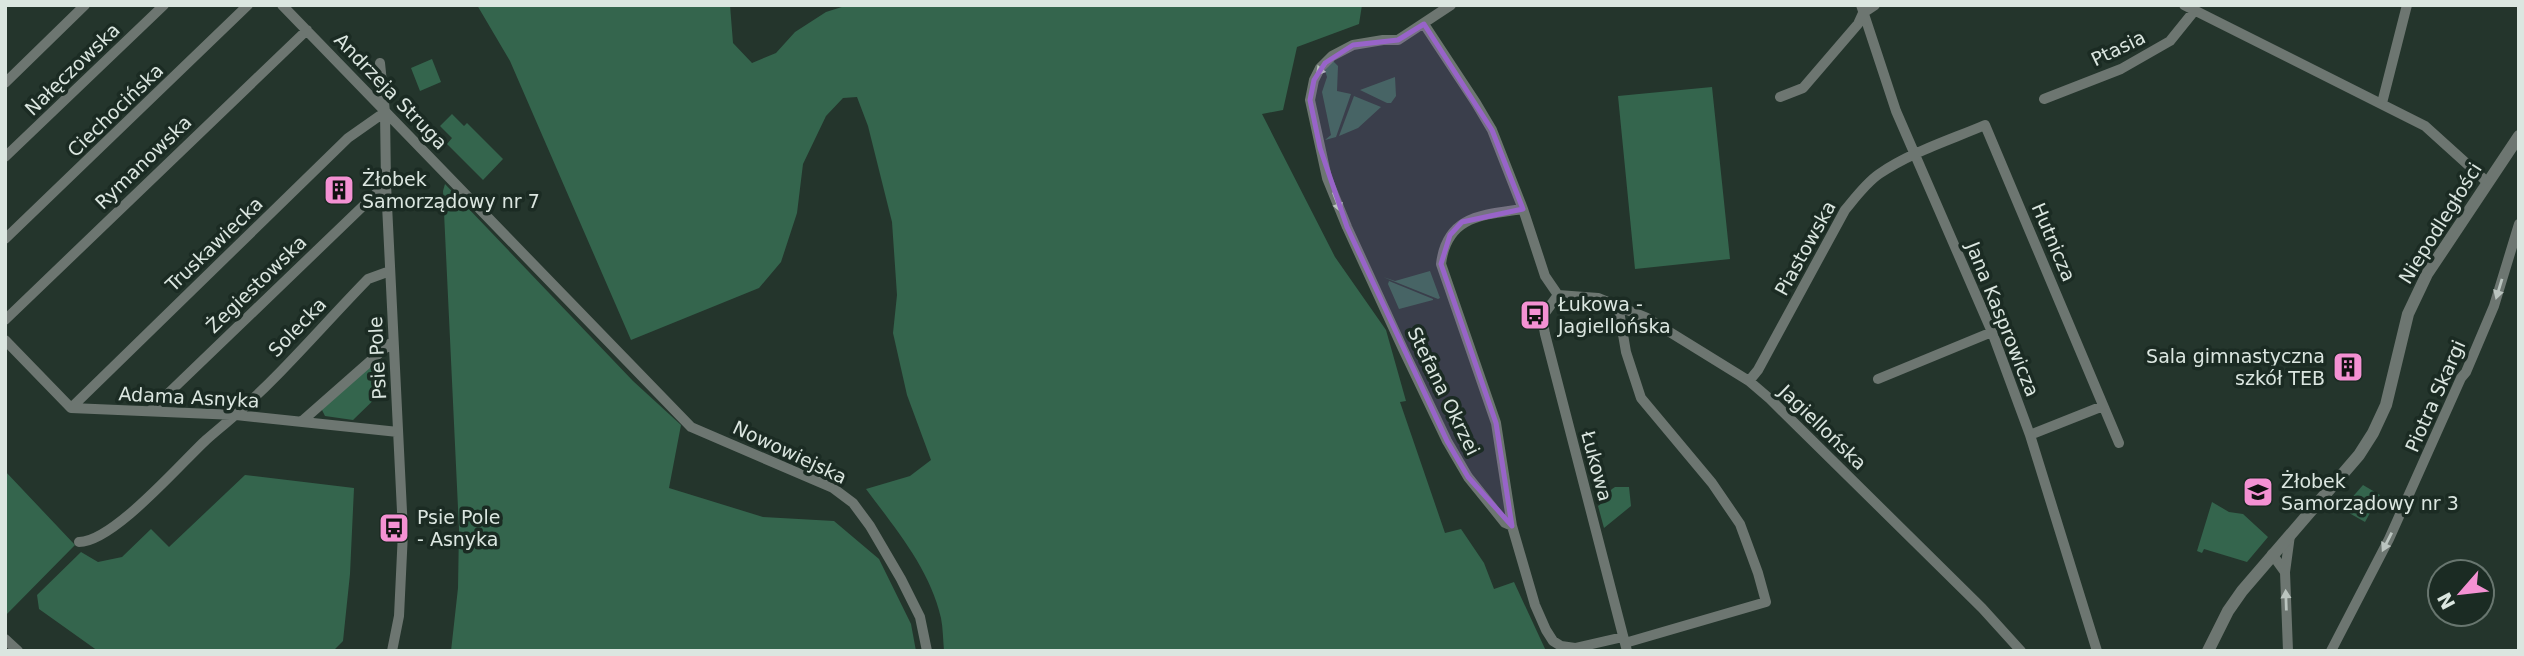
<svg xmlns="http://www.w3.org/2000/svg" width="2524" height="656" font-family="'DejaVu Sans',sans-serif">
<style>
.green{fill:#34654d}
.lines{fill:none;stroke-linecap:round;stroke-linejoin:round}
.minor{stroke:#6d7671;stroke-width:10}
.tertiary{stroke:#6d7671;stroke-width:12}
.oneway{fill:#bac4bf}
.marked{fill:#9864c9;fill-opacity:0.2;stroke:#9864c9;stroke-width:5;stroke-linejoin:round}
.labels{text-anchor:middle;dominant-baseline:central;stroke-width:7;stroke-linejoin:round;paint-order:stroke}
.street-label{font-size:19px;fill:#dbe6e0;stroke:#1b2b23}
.poi-label{font-size:19px;fill:#dbe6e0;stroke:#1b2b23;text-anchor:start}
</style>
<rect width="100%" height="100%" fill="#24352c"/>
<path class="green" d="M477,5H730L733,43L752,63L776,53L795,32L826,12L848,5H1362L1359,24L1297,47L1283,110L1262,114L1335,257L1386,330L1406,401L1400,402L1445,533L1461,529L1484,563L1494,589L1514,582L1546,651H944C943,640 943,628 941,618C930,569 895,528 866,489L910,476L931,460L907,395L893,333L897,295L892,222L868,126L857,97L843,98L826,116L803,164L797,213L781,262L759,288L631,340L510,61Z
M432,59L441,82L420,91L411,68Z
M1333,61L1338,66L1337,91L1351,94L1336,137L1325,140L1331,135L1322,92L1327,77L1325,70Z
M1395,77L1396,96L1391,103H1387L1360,90Z
M1712,87L1730,259L1635,269L1618,96Z
M1354,96L1381,107L1358,128L1339,136Z
M452,114L464,126L467,123L503,159L483,180L447,144L452,138L440,126Z
M445,184L633,381L681,425L669,488L763,517L834,521L879,559L911,624L916,651H451L458,588L459,529L443,191Z
M1430,271L1440,298L1438,299L1383,277L1395,281Z
M1389,281L1433,299V300L1399,309L1388,284Z
M377,359L383,361L385,365L387,387L353,420L325,416L322,410L325,405Z
M5,471L75,545L5,616Z
M245,475L354,488L350,574L343,641L333,651H98L39,609L37,595L81,552L98,562L122,557L151,529L169,547Z
M2363,485L2380,495L2365,522L2342,509Z
M1615,487H1629L1631,506L1604,528L1598,506C1606,501 1606,492 1615,487Z
M2212,502L2229,512L2243,514L2268,537L2247,562L2204,549L2202,553L2197,551Z"/>
<g class="lines">
<path class="minor" d="M282,5L691,427L833,488L853,503L870,526L901,579L920,617L927,651
M1451,5L1398,40H1383L1353,45L1332,56L1320,68L1314,80L1310,100L1327,178L1347,227L1403,349L1447,441L1468,477L1505,523L1512,526
M1861,5L1896,111L1992,332L2030,435L2097,651
M2184,5L2425,126L2487,182
M1424,24L1476,103L1492,130L1523,209L1545,276L1558,295
M380,63L385,112L386,184L403,532L399,616L392,651
M5,83L85,5
M1780,97L1803,88L1858,24L1863,13L1875,5
M2044,99L2121,69L2170,41L2195,10
M2382,103L2407,5
M5,157L164,5
M1523,209C1483,215 1447,215 1441,264L1496,423L1512,526L1535,605L1546,630L1553,641L1561,646L1575,648L1623,637
M5,239L248,5
M1558,295L1598,298L1647,318L1749,381L1770,399L1982,608L2021,651
M1558,295L1542,317L1545,334L1627,651
M1618,305L1626,352L1641,398L1712,483L1740,524L1758,573L1766,602L1625,643
M5,320L307,30
M5,340L71,408L236,415L398,432
M1878,379L1992,332
M1749,381L1758,370L1845,210C1855,198 1866,183 1879,174C1911,152 1950,140 1985,125L2119,443
M71,408L348,138L385,112
M151,410L386,184
M301,422L393,341
M2030,435L2103,406
M79,542C113,542 180,464 206,440C215,432 225,424 234,416C282,374 324,324 368,279L390,271
M2272,554L2285,572L2288,651
M2285,572L2290,535
M5,639L18,651
M2331,651L2389,539L2461,378L2466,372L2494,306L2519,224"/>
<path class="tertiary" d="M2208,651L2228,611L2242,591L2359,455L2373,433L2386,405L2408,314L2427,274L2519,136"/>
</g>
<defs><path id="oneway-solid" d="M-6-.8H1V-3.2L6.5 0L1 3.2V.8H-6Z" transform="scale(1.75)"/></defs>
<g class="oneway">
<use href="#oneway-solid" transform="translate(1323 67) rotate(129)"/>
<use href="#oneway-solid" transform="translate(1337 202) rotate(69)"/>
<use href="#oneway-solid" transform="translate(2499 289) rotate(107)"/>
<use href="#oneway-solid" transform="translate(2387 542) rotate(117)"/>
<use href="#oneway-solid" transform="translate(2286 600) rotate(-92)"/>
</g>
<path class="marked" d="M1424,24L1492,130L1523,209L1462,222L1450,235L1441,264L1496,423L1512,526L1468,477L1447,441L1347,227L1320,148L1310,100L1314,80L1325,63L1353,45L1398,40Z"/>
<defs>
<g id="building-square" transform="scale(1.575)"><rect x="-9" y="-9" width="18" height="18" rx="4" fill="#f491d3" stroke="#1b2b23"/><path d="M-4-6H4V6H1V3H-1V6H-4ZM-2.5-4.3h1.7v1.8h-1.7ZM.8-4.3h1.7v1.8H.8ZM-2.5-1h1.7V.8h-1.7ZM.8-1h1.7V.8H.8Z" fill="#111"/></g>
<g id="bus-square" transform="scale(1.575)"><rect x="-9" y="-9" width="18" height="18" rx="4" fill="#f491d3" stroke="#1b2b23"/><path d="M-5-6H5V4H4V6H2V4H-2V6H-4V4H-5ZM-3.5-4V0h7V-4ZM-3.5 1.2v1.5H-2V1.2ZM2 1.2v1.5H3.5V1.2Z" fill="#111"/></g>
<g id="school-square" transform="scale(1.575)"><rect x="-9" y="-9" width="18" height="18" rx="4" fill="#f491d3" stroke="#1b2b23"/><path d="M0-5L7-2L0 1L-7-2ZM-4 1L0 2.5L4 1V4Q0 6-4 4Z" fill="#111"/></g>
</defs>
<g fill-rule="evenodd">
<use href="#building-square" x="339" y="190"/>
<use href="#bus-square" x="1535" y="315"/>
<use href="#building-square" x="2348" y="367"/>
<use href="#school-square" x="2258" y="492"/>
<use href="#bus-square" x="394" y="528"/>
</g>
<g class="labels">
<g class="street-label">
<text transform="translate(2118 48) rotate(-26)">Ptasia</text>
<text transform="translate(72 69) rotate(-44)">Nałęczowska</text>
<text transform="translate(391 91) rotate(46)">Andrzeja Struga</text>
<text transform="translate(115 110) rotate(-44)">Ciechocińska</text>
<text transform="translate(143 162) rotate(-44)">Rymanowska</text>
<text transform="translate(2440 223) rotate(-58)">Niepodległości</text>
<text transform="translate(2054 242) rotate(67)">Hutnicza</text>
<text transform="translate(214 244) rotate(-44)">Truskawiecka</text>
<text transform="translate(1805 248) rotate(-61)">Piastowska</text>
<text transform="translate(256 284) rotate(-44)">Żegiestowska</text>
<text transform="translate(2003 319) rotate(68)">Jana Kasprowicza</text>
<text transform="translate(297 327) rotate(-46)">Solecka</text>
<text transform="translate(377 358) rotate(-93)">Psie Pole</text>
<text transform="translate(1444 391) rotate(64)">Stefana Okrzei</text>
<text transform="translate(2435 396) rotate(-66)">Piotra Skargi</text>
<text transform="translate(189 397) rotate(3)">Adama Asnyka</text>
<text transform="translate(1823 427) rotate(44)">Jagiellońska</text>
<text transform="translate(790 452) rotate(25)">Nowowiejska</text>
<text transform="translate(1597 466) rotate(75)">Łukowa</text>
</g>
<g class="poi-label">
<text x="362" y="179">Żłobek<tspan x="362" dy="22">Samorządowy nr 7</tspan></text>
<text x="1558" y="304">Łukowa -<tspan x="1558" dy="22">Jagiellońska</tspan></text>
<text x="2325" y="356" text-anchor="end">Sala gimnastyczna<tspan x="2325" dy="22">szkół TEB</tspan></text>
<text x="2281" y="481">Żłobek<tspan x="2281" dy="22">Samorządowy nr 3</tspan></text>
<text x="417" y="517">Psie Pole<tspan x="417" dy="22">- Asnyka</tspan></text>
</g>
</g>
<rect width="2524" height="656" fill="none" stroke="#dbe6e0" stroke-width="14"/>
<g transform="translate(2461 593) rotate(242)"><circle r="33" fill="#1b2b23" stroke="#68766f" stroke-width="2"/>
<path d="M0-5L12 26L0 18L-12 26Z" fill="#f491d3"/>
<text y="-10" font-size="19" font-weight="bold" text-anchor="middle" fill="#dbe6e0">N</text>
</g>
</svg>
